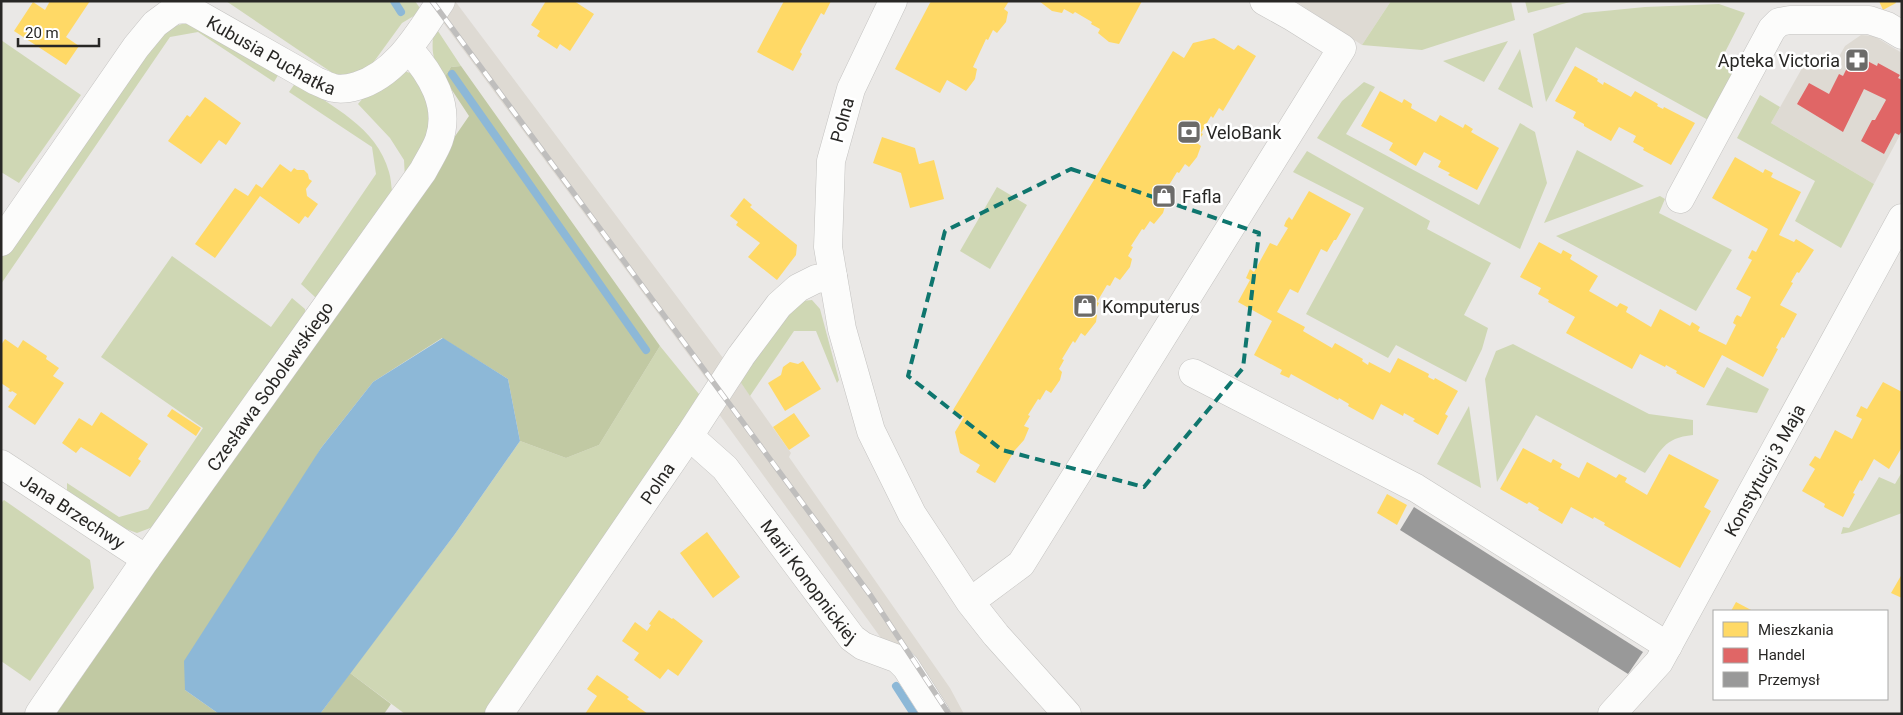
<svg xmlns="http://www.w3.org/2000/svg" width="1903" height="715" font-family="Roboto,sans-serif">
<style>
.built{fill:#dedad3}
.green{fill:#cfd7b4}
.forest{fill:#c1c9a3}
.water{fill:#8db8d7}
.homes{fill:#ffd966}
.shops{fill:#e06666}
.industry{fill:#999}
.lines{fill:none;stroke-linecap:round;stroke-linejoin:round}
.stream{stroke:#8db8d7;stroke-width:8}
.minor-casing{stroke:#c4c3c1;stroke-width:29}
.minor{stroke:#fcfcfb;stroke-width:28}
.rail-casing{stroke:#bfbebd;stroke-width:5.5}
.rail{stroke:#fff;stroke-width:4;stroke-dasharray:11;stroke-linecap:butt}
.marked{fill:none;stroke:#0f766e;stroke-width:4;stroke-dasharray:10 6;stroke-linejoin:round}
.labels{text-anchor:middle;dominant-baseline:central;stroke-width:5;stroke-linejoin:round;paint-order:stroke}
.street-label{font-size:18px;fill:#282725;stroke:#fff}
.poi-label{font-size:18px;fill:#282725;stroke:#fff;text-anchor:start}
</style>
<rect width="100%" height="100%" fill="#eae8e6"/>
<path class="built" d="M452,1H455L726,362L710,384L439,17Z
M1295,1H1391L1362,45Z
M1861,35L1874,36L1902,53V131L1874,184L1771,123L1805,63L1819,68L1836,62L1845,46Z
M737,377L791,453L789,457L950,688L964,714H929L881,638L716,410Z"/>
<path class="green" d="M226,1H415L422,11L402,23L365,74L337,76Z
M1391,1H1511L1515,20L1422,50L1362,45Z
M1525,1H1574L1528,13Z
M1719,4L1745,13L1720,62L1737,73L1710,121L1576,47L1546,102L1533,34L1584,13L1645,7Z
M185,23L204,25L280,72L274,82L198,32L170,37L1,284V255L164,30Z
M434,25L461,66L451,67L444,78C430,56 432,50 434,25Z
M1,40L81,95L19,183L1,172Z
M1508,41L1484,82L1443,61Z
M1520,49L1533,108L1498,89Z
M404,71L416,75L433,109L430,141L405,179L404,160L390,138L358,104L364,97Z
M296,82C331,106 377,127 389,172C391,178 391,185 392,191L325,297H315L301,284L376,174L372,147L289,92Z
M1364,82L1375,87L1346,134L1479,205L1520,123L1535,132L1547,183L1520,249L1317,138L1342,101Z
M1760,95L1780,107L1771,123L1874,184L1841,248L1795,221L1815,181L1737,138Z
M1577,150L1644,186L1544,223Z
M1307,151L1430,221L1427,229L1491,263L1464,315L1488,328L1482,349L1466,382L1396,345L1388,358L1306,314L1364,208L1293,172Z
M997,187L1027,205L990,269L960,251Z
M1660,196L1665,199L1659,213L1732,250L1696,311L1556,236Z
M172,256L271,327L292,298L305,309L306,322L158,525L137,533L110,523L67,497V483L119,517L148,509L203,428L101,357Z
M812,300L820,309L839,380L837,383L816,331H794L750,396L737,377L792,309L802,301Z
M1513,344L1649,414L1693,420V435C1663,438 1661,451 1645,473L1536,415L1497,482L1485,379L1496,351Z
M660,346L703,399L491,714H405L350,673L455,534L520,441L566,458L599,445Z
M1727,367L1769,389L1757,413L1706,405Z
M1469,406L1481,488L1437,464Z
M1902,472V513L1851,532L1841,534L1843,527L1849,528L1879,477L1895,484Z
M4,500L90,560L94,588L30,681L1,661V503Z"/>
<path class="forest" d="M461,66L660,346L599,445L566,458L520,441L508,379L442,338L373,382L321,448L185,690L219,714H56L469,116L444,78L451,67Z
M350,673L391,704L384,714H320Z"/>
<path class="water" d="M443,338L508,379L520,441L455,534L320,714H219L185,690L184,661L321,448L373,382Z"/>
<path class="homes" d="M50,1H90L66,37L79,46L66,65L14,31L33,2L45,10Z
M546,1H574L594,14L570,51L560,44L557,49L537,36L540,31L531,25Z
M784,1H831L824,15L821,13L800,52L802,54L793,71L757,52Z
M931,1H1009L1004,9L1008,12L1006,22L997,33L993,30L988,40L986,39L973,67L977,69L975,79L966,91L947,80L940,93L895,69Z
M1039,1H1142L1119,44L1109,42L1098,33L1100,29L1091,24L1092,22L1075,12L1073,14L1064,9L1062,13L1052,11Z
M1879,1H1895L1896,3L1883,10Z
M1214,38L1234,50L1238,45L1256,56L1223,111L1219,108L1213,118L1211,116L1201,133L1203,134L1197,143L1201,146L1197,157L1189,167L1185,164L1179,173L1177,172L1166,190L1168,191L1162,201L1166,203L1163,213L1154,224L1150,221L1144,230L1142,229L1131,246L1133,247L1128,256L1132,259L1130,267L1120,280L1115,277L1110,286L1107,285L1097,302L1099,303L1094,313L1097,315L1096,322L1085,336L1081,333L1075,343L1073,341L1062,359L1064,360L1059,369L1062,372L1060,380L1051,393L1046,390L1040,400L1038,399L1028,415L1030,416L1024,426L1029,428L1024,440L1015,450L995,483L976,472L980,465L960,453L955,432L964,417L953,410L1173,51L1184,58L1193,43Z
M1575,66L1598,79L1597,81L1603,85L1604,82L1631,97L1635,91L1658,104L1657,106L1663,109L1664,107L1695,123L1671,165L1643,150L1644,148L1633,142L1636,136L1619,127L1611,141L1584,126V124L1573,118L1576,112L1555,101Z
M1380,91L1402,103L1404,99L1412,104L1411,108L1436,122L1440,115L1463,128L1465,124L1473,129L1471,132L1499,148L1477,190L1448,175L1450,173L1438,167L1441,161L1424,152L1416,166L1389,150L1393,143L1361,126Z
M205,97L241,123L226,145L219,140L201,164L168,141L187,115L190,117Z
M882,137L915,148L919,164L934,160L944,199L910,208L901,173L873,163Z
M1735,157L1763,173L1765,169L1773,173L1771,177L1801,192L1779,235L1794,242L1796,239L1814,250L1799,273L1797,272L1791,282L1793,283L1780,305L1797,314L1784,338L1782,337L1776,348L1778,349L1763,377L1722,355L1704,388L1676,373L1677,371L1666,365L1665,367L1640,354L1632,369L1566,333L1575,317L1548,302L1549,300L1538,294L1541,288L1520,277L1539,242L1561,254L1563,250L1572,255L1570,259L1598,276L1589,291L1617,307L1620,303L1628,307L1626,312L1651,327L1660,309L1690,326L1692,322L1700,327L1698,331L1726,345L1736,325L1733,323L1735,318L1737,315L1741,317L1751,297L1736,289L1752,260L1748,258L1752,250L1756,252L1768,229L1712,198Z
M280,164L291,172L294,168L297,170H304L308,174L309,179L312,181L306,189L307,196L318,204L308,218L305,216L299,224L260,196L215,258L195,244L235,188L248,196L256,184L262,188Z
M1309,191L1351,214L1336,240H1334L1327,252L1321,249L1298,293L1290,289L1277,312L1305,327L1303,331L1332,348L1335,343L1363,359L1362,361L1368,365L1369,362L1390,373L1398,358L1429,374L1428,377L1434,380L1435,378L1458,391L1445,414L1448,416L1438,435L1413,421L1415,419L1404,413L1403,416L1381,404L1373,420L1348,406L1349,404L1339,398L1338,400L1291,374L1289,378L1280,374L1282,370L1254,355L1272,321L1238,302L1250,280L1246,278L1250,269L1254,272L1270,243L1277,246L1288,228L1284,226L1286,221L1289,217L1292,220Z
M744,198L752,205L750,207L797,245L796,255L777,280L748,257L760,243L736,225L738,222L730,216Z
M5,339L18,348L23,340L47,356L46,359L59,368L53,376L64,383L35,425L8,407L17,394L12,391L11,392L8,391L10,389L1,383V345Z
M803,361L821,389L785,411L768,383L781,375L783,367L790,362L798,364Z
M1883,382L1902,392V447L1889,469L1874,459L1862,481L1860,480L1853,493L1855,494L1843,517L1824,507L1825,504L1802,491L1815,469L1809,465L1815,456L1820,459L1835,430L1852,439L1862,419L1856,416L1861,406L1867,409Z
M172,409L201,428L196,436L167,416Z
M101,412L148,444L138,459L141,461L130,477L81,447L76,453L62,443L79,418L92,426Z
M794,413L810,436L789,450L773,427Z
M1523,448L1551,463L1553,459L1562,464L1560,468L1579,478L1587,462L1616,478L1619,474L1627,478L1625,482L1647,495L1669,454L1719,480L1704,507L1711,511L1680,568L1604,525L1605,523L1594,517L1593,519L1571,507L1562,524L1538,510L1539,508L1529,502L1527,504L1500,489Z
M1387,494L1407,505L1397,525L1377,513Z
M707,532L740,577L713,598L680,553Z
M1902,574V598L1891,593Z
M1736,602L1753,611H1731Z
M659,610L672,619L673,618L703,641L678,676L668,669L660,679L634,660L639,653L622,641L635,622L647,631L651,625L649,624Z
M597,675L629,697L627,699L648,714H585L597,696L587,689Z"/>
<path class="shops" d="M1854,54L1877,66L1878,63L1900,75L1898,78L1902,80V131L1899,135L1895,133L1884,154L1861,141L1872,120H1875L1886,100L1885,99L1864,89L1843,132L1797,104L1809,83L1829,94L1839,74L1843,76Z"/>
<path class="industry" d="M1414,507L1643,652L1628,674L1400,530Z"/>
<g class="lines">
<path class="stream" d="M394,1L401,12
M452,74L646,350
M896,686L914,714"/>
<g class="minor-casing">
<g id="minor">
<path d="M893,1L851,89L831,161L828,247L842,329L871,431L912,514L970,602L996,635L1067,714"/>
<path d="M1680,199L1772,29L1779,22L1790,20H1869L1887,26L1902,35"/>
<path id="s1" d="M1,242L136,47L155,24L174,10L189,9L316,81C322,83 328,87 334,88C342,90 350,88 357,86C397,74 419,33 441,1"/>
<path d="M1193,373L1416,488L1668,646"/>
<path id="s2" d="M689,436L725,468L852,638L863,646L898,659L906,667L936,714"/>
<path id="s3" d="M1,464L146,559"/>
<path d="M982,593L1021,564L1342,48L1291,16L1264,1"/>
<path id="s4" d="M39,714C74,662 111,611 146,559L423,171C428,161 435,151 439,140C451,105 431,74 409,49"/>
<path id="s5" d="M499,714L689,436L741,356L779,305L798,288L816,279L833,277"/>
<path id="s6" d="M1612,714L1659,662L1902,218"/>
</g>
</g>
<use href="#minor" class="minor"/>
<g class="rail-casing">
<path id="rail" d="M432,1L871,596L949,714"/>
</g>
<use href="#rail" class="rail"/>
</g>
<path class="marked" d="M1071,169L1259,233L1243,368L1144,487L1002,450L908,376L945,231Z"/>
<defs>
<g id="pharmacy-square" transform="scale(1.25)"><rect x="-9" y="-9" width="18" height="18" rx="4" fill="#6c6b69" stroke="#fff"/><path d="M-2-6h4v4h4v4h-4v4h-4v-4h-4v-4h4Z" fill="#fff"/></g>
<g id="bank-square" transform="scale(1.25)"><rect x="-9" y="-9" width="18" height="18" rx="4" fill="#6c6b69" stroke="#fff"/><path d="M-6-4H6V4H-6ZM0-2.3a2.3 2.3 0 1 0 0 4.6a2.3 2.3 0 1 0 0-4.6Z" fill="#fff"/></g>
<g id="shop-square" transform="scale(1.25)"><rect x="-9" y="-9" width="18" height="18" rx="4" fill="#6c6b69" stroke="#fff"/><path d="M-5-2.5h2.3a2.7 3.5 0 0 1 5.4 0H5L5.5 6h-11ZM-1.5-2.5h3a1.5 2.3 0 0 0-3 0Z" fill="#fff"/></g>
</defs>
<g fill-rule="evenodd">
<use href="#pharmacy-square" x="1857" y="60"/>
<use href="#bank-square" x="1189" y="132"/>
<use href="#shop-square" x="1164" y="196"/>
<use href="#shop-square" x="1085" y="306"/>
</g>
<g class="labels">
<g class="street-label">
<text stroke="none"><textPath href="#s1" startOffset="400">Kubusia Puchatka</textPath></text>
<text transform="translate(842 120) rotate(-75)">Polna</text>
<text stroke="none"><textPath href="#s4" startOffset="401">Czesława Sobolewskiego</textPath></text>
<text stroke="none"><textPath href="#s6" startOffset="289">Konstytucji 3 Maja</textPath></text>
<text stroke="none"><textPath href="#s5" startOffset="280">Polna</textPath></text>
<text stroke="none"><textPath href="#s3" startOffset="86">Jana Brzechwy</textPath></text>
<text stroke="none"><textPath href="#s2" startOffset="189">Marii Konopnickiej</textPath></text>
</g>
<g class="poi-label">
<text x="1840" y="60" text-anchor="end">Apteka Victoria</text>
<text x="1206" y="132">VeloBank</text>
<text x="1182" y="196">Fafla</text>
<text x="1102" y="306">Komputerus</text>
</g>
</g>
<rect width="1903" height="715" fill="none" stroke="#282725" stroke-width="5"/>
<rect x="1713" y="610" width="175" height="90" fill="#ffffff" stroke="#a9a9a8"/>
<rect x="1723" y="622" width="25" height="15" fill="#ffd966" stroke="#a9a9a8"/>
<text x="1758" y="635" font-size="15" fill="#282725">Mieszkania</text>
<rect x="1723" y="648" width="25" height="15" fill="#e06666" stroke="#a9a9a8"/>
<text x="1758" y="660" font-size="15" fill="#282725">Handel</text>
<rect x="1723" y="672" width="25" height="15" fill="#999999" stroke="#a9a9a8"/>
<text x="1758" y="685" font-size="15" fill="#282725">Przemysł</text>
<path d="M18 38v8h81v-8" fill="none" stroke="#282725" stroke-width="2.5"/>
<text x="25" y="38" font-size="15" fill="#282725" stroke="#ffffff" stroke-width="4" paint-order="stroke">20 m</text>
</svg>
